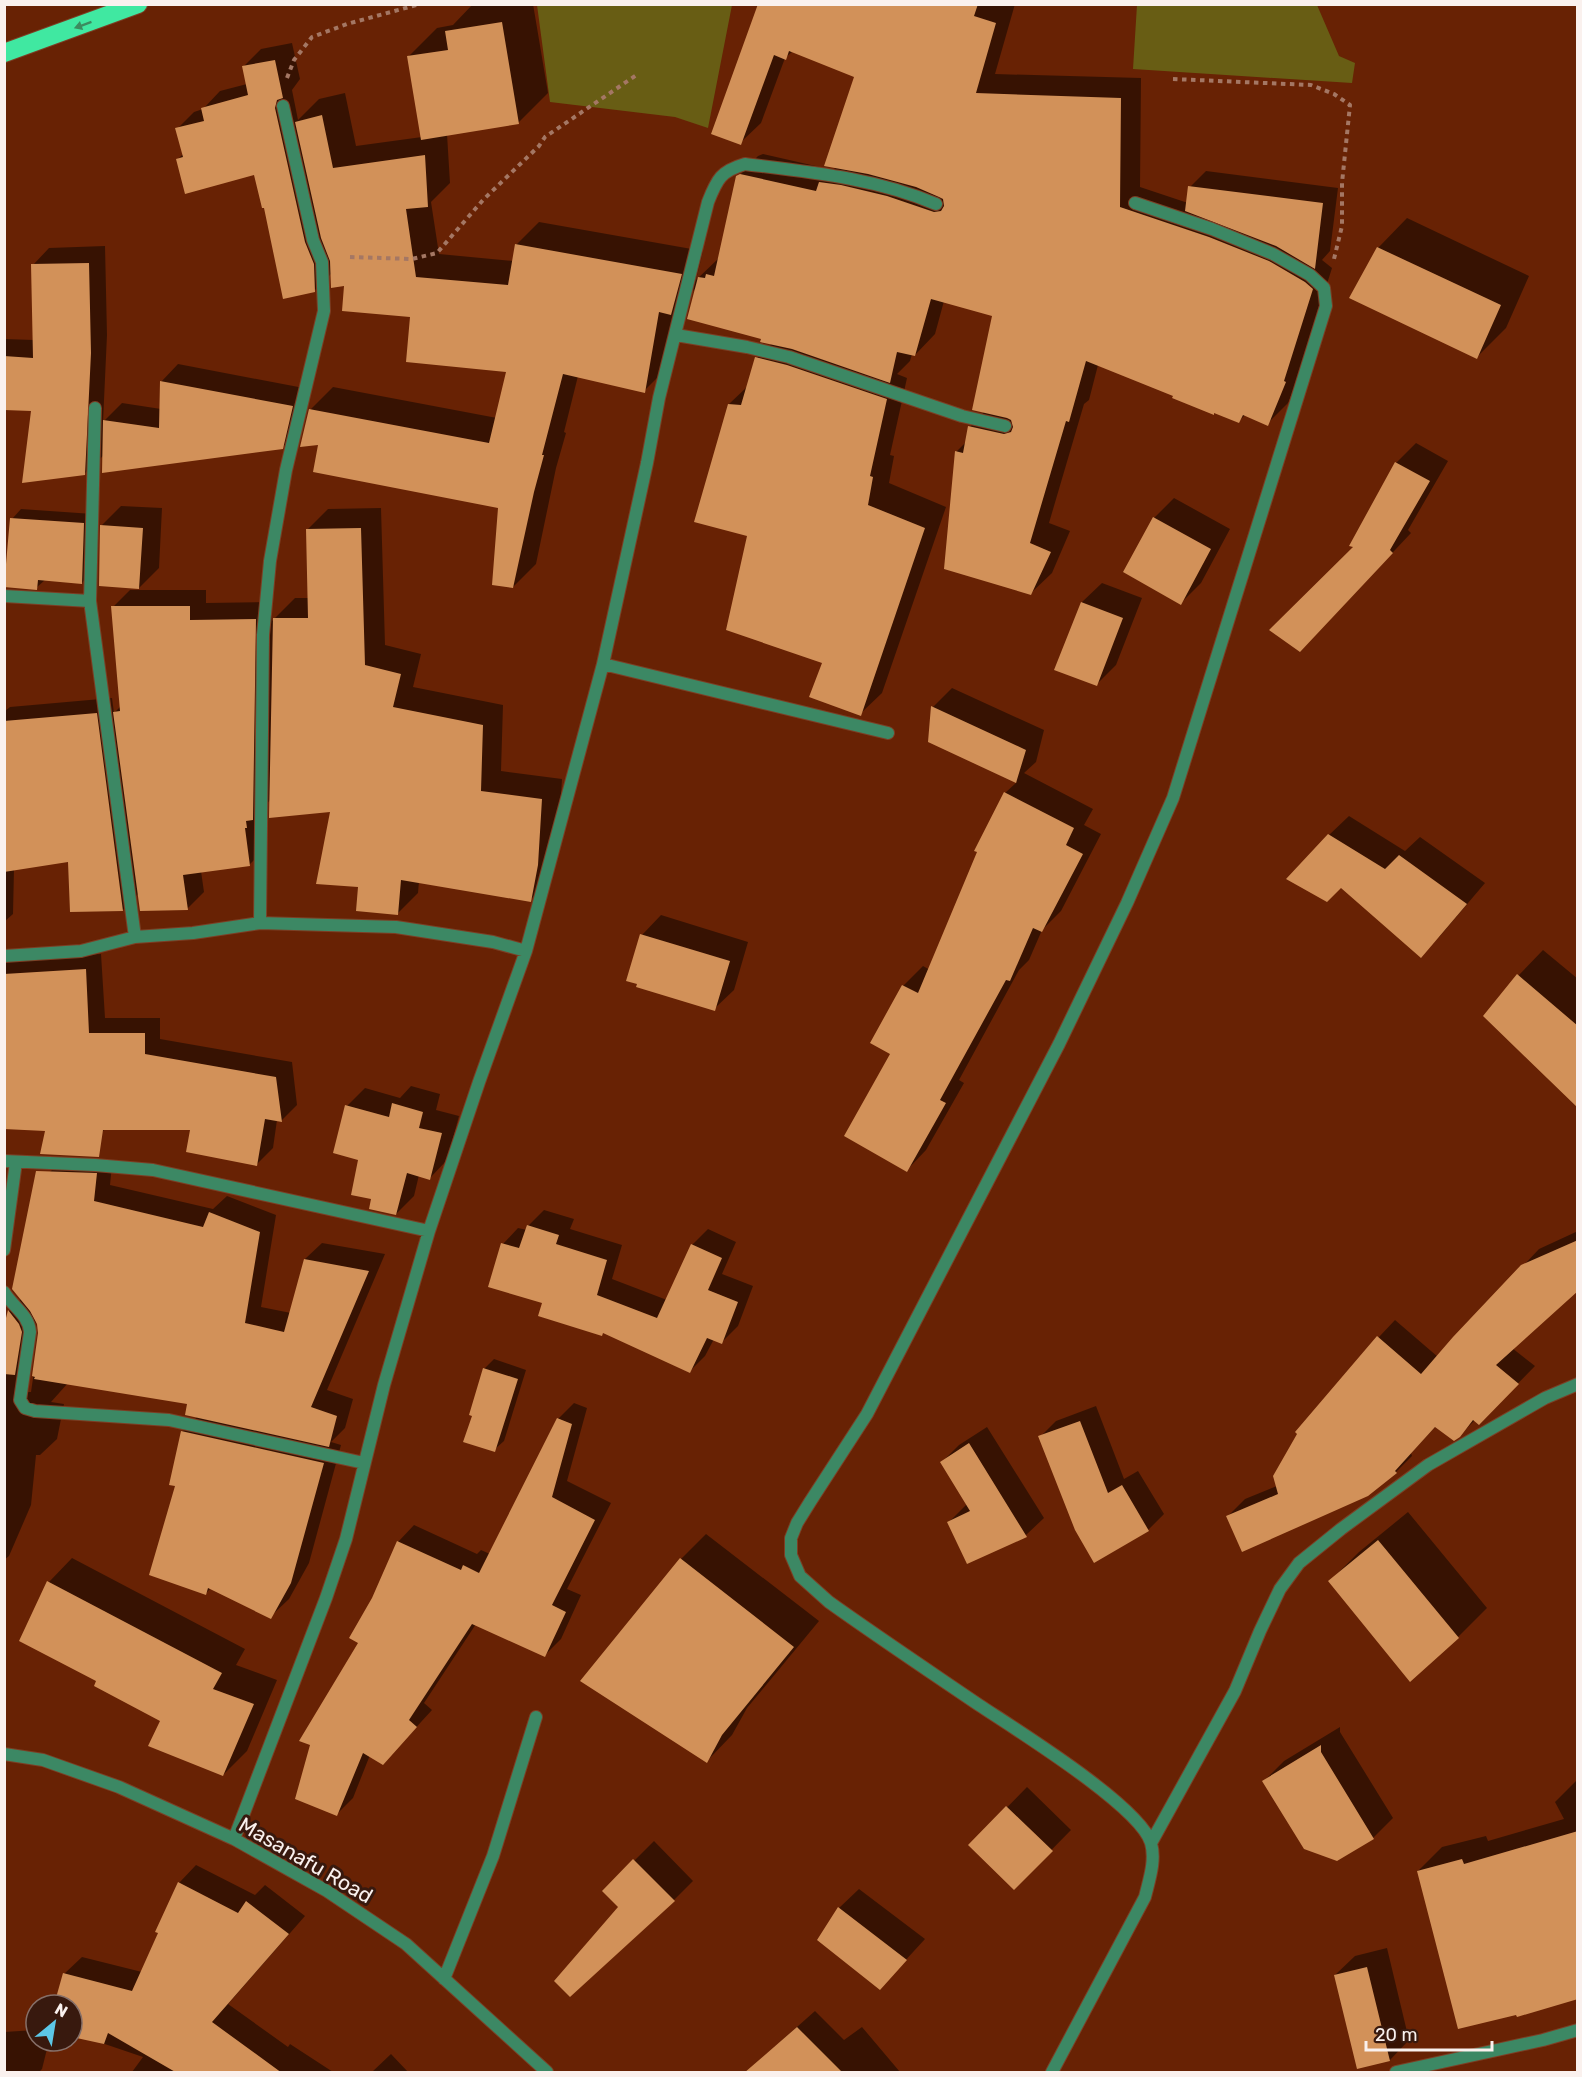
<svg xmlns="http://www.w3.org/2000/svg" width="1582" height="2077" font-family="Rubik,sans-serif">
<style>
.green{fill:#685d14}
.shadow{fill:#0007;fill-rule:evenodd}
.building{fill:#d29159}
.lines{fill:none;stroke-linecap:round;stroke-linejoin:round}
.minor-casing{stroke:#7c3f25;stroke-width:14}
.motorway-casing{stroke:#7c3f25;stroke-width:20}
.path{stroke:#a47764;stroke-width:4;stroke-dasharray:4.5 4.5;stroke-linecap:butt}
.minor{stroke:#3c8864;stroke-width:12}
.motorway{stroke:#40e8a1;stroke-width:18}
.oneway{fill:#3c8b5f}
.labels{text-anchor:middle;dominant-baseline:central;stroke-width:6;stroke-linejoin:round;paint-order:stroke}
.street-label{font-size:21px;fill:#faf1ee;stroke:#38190e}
</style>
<rect width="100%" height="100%" fill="#682204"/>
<path class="green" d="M537,5H732L708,128L675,117L550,102Z
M1137,5H1317L1339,56L1355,63L1352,83L1133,69Z"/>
<path class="shadow" d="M473,4H533L548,93L519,122L447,134L450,183L431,202L439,254L513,261L516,245L539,222L703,251L696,280L720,257L738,177L758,156L763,154L833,170L836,167L856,76L793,51L785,58L761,123L740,143L760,4H1015L995,74L1141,78L1140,187L1188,203L1190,187L1206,171L1338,188L1330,251L1322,260L1332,268L1303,360L1305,361L1288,403L1267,424L1245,415L1239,421L1098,365L1089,400L1084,404L1049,523L1070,531L1052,573L1031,593L946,568L957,451L967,441L970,427L985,411L994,315L944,301L935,334L915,355L912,354L910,361L897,374L907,378L890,455L894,456L889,483L946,507L882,693L860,714L824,662L749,535L729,404L749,385L757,358L772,343L697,287L678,306L667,368L644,391L578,376L564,432L566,433L556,468L536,564L513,587L500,507L320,443L310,410L333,387L497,418L508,370L412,316L346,284L332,273L314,291L265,206L255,174L177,160L184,153L177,129L194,112L203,109L220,91L247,84L244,66L261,49L292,43L300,79L292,90L298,120L319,99L345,93L356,146L422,137L408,57L437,28L453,25Z
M1407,218L1529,276L1506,328L1477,357L1378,248Z
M105,246L107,335L103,422L122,403L161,409V382L178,364L309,389L299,430L282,448L104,455L84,474L33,410L4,408V339L34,340L33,265L49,248Z
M1416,443L1448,461L1408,530L1411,533L1300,651L1356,546L1396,463Z
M1174,498L1230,529L1201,583L1181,603L1154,518Z
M121,506L162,508L159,568L138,589L102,525Z
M381,508L385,645L421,654L413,687L503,705L501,771L562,779L558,843L551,879L530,900L419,881L418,893L397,914L359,885L332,810L271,799L263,808L266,848L249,865L201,871L204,892L188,908L139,893L123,910L69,861L14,869L13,914L4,922V712L10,707L112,698L114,713L122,705L113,607L130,590H206V603L272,602V621L295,598H309L307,530L328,509Z
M21,509L93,514L91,573L82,583L45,580L36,588L12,519Z
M1102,583L1142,598L1116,665L1097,684L1082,602Z
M952,688L1044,730L1036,762L1024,773L1093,809L1084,825L1101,834L1061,911L1042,930L1029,960L1019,970L959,1080L964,1083L926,1150L907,1170L892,1054L872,1042L903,986L923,966L930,970L1005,793L1017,782L930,741L933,707Z
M1349,816L1405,851L1420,837L1485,883L1440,936L1420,956L1329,835Z
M661,915L748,942L734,990L714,1009L642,935Z
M1543,950L1578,979V1106L1485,1016L1519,975Z
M101,954L105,1018H160V1039L292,1062L297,1105L281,1121L277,1120L273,1148L257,1164L192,1129L106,1128L101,1133L4,1127V959Z
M411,1086L440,1094L436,1110L459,1116L447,1160L430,1178L419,1175L414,1196L396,1214L373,1198L360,1159L347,1106L365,1088L400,1098Z
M112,1165L110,1185L213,1209L227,1196L276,1215L261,1307L291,1313L305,1259L322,1243L385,1254L327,1390L353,1399L345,1428L331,1442L341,1445L309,1563L289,1599L270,1617L211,1588L205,1594L177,1485L182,1432L198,1416L189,1403L68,1383L51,1402L64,1404L57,1439L40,1455H36L31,1505L9,1556L4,1560V1334L9,1311L21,1299L35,1187L52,1170ZM36,1319L40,1330L31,1392H28Z
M544,1210L574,1219L570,1229L622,1245L612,1279L667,1300L692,1245L708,1229L736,1242L722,1274L753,1286L738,1326L722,1342L714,1339L705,1356L689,1372L544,1302L503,1244L518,1228L527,1230L528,1226Z
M1578,1231V1288L1512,1348L1535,1366L1479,1423L1475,1420L1459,1436L1436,1426L1411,1453L1412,1456L1396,1472L1228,1516L1245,1499L1277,1486L1299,1434L1297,1432L1379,1337L1395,1320L1438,1357L1539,1249Z
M494,1359L526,1370L504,1441L494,1450L473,1415L484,1369Z
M574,1403L587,1408L567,1481L611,1503L567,1589L581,1595L561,1639L545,1655L476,1624L424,1703L432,1710L399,1746L370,1755L353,1798L337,1814L360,1643L373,1598L398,1542L414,1525L477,1554L481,1550L490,1554L558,1419Z
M1096,1406L1124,1479L1138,1471L1164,1514L1148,1530L1040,1437L1056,1421Z
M987,1427L1044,1518L1026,1535L968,1562L949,1522L967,1504L942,1462L959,1445Z
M1408,1512L1487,1608L1458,1637L1330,1581L1359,1552Z
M706,1534L819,1621L747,1708L732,1735L707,1761L681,1559Z
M72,1558L245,1649L236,1665L277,1680L247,1751L223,1775L162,1720L98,1681L49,1582Z
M1340,1727V1732L1393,1818L1373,1838L1264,1781L1284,1761Z
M1578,1779V1998L1418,1871L1442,1847L1486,1836L1488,1841L1564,1819L1555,1802Z
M1027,1787L1071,1830L1014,1888L970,1845Z
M654,1841L693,1881L674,1900L620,1907L604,1891Z
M196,1865L255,1895L265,1885L305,1916L228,2004L288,2047L290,2044L333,2072H132L143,2057L93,2040L72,2035V2005H56L64,1974L82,1957L142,1972L179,1883Z
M859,1889L925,1939L880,1988L839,1908Z
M1387,1948L1409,2040L1390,2060L1335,1975L1355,1956Z
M815,2011L844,2040L862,2027L900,2072H773L762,2058Z
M36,2030V2041H49L42,2069L39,2072H4V2032Z
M391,2054L408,2072H372Z"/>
<path class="building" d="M758,4H978L974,16L996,23L976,93L1121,98L1120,207L1209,237L1269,261L1305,282L1313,289L1284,381L1286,382L1268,426L1243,415L1239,423L1214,413V415L1172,398L1173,396L1086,361L1069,422L1066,421L1030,543L1051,552L1031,595L944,569L955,451L963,453L968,426L1004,434L1011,432L1013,427L1011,420L1007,418L972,410L992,316L931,299L915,356L897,352L890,383L792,349L760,342L761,339L687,319L698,277L705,278L706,274L714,276L736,176L740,174L816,191L819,182L841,185L887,196L934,212L941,211L944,206L943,199L939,197L916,187L868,174L824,166L854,77L789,51L786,60L774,55L741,145L711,134Z
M502,22L519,124L421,140L407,56L448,50L445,31Z
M275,60L283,98L277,100L275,108L305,242L314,264L315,292L283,299L264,208H262L254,175L185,194L176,159L183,157L175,128L204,121L201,108L248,95L242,66Z
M322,115L333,168L425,155L428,207L406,209L416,277L508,285L515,244L682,274L671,315L659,312L645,393L563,374L542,455H544L534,492L513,588L492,585L498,508L313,472L318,445L300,447L309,409L489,443L506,372L406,362L410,317L342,311L344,286L331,288L330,261L321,238L295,122Z
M1188,186L1323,203L1315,269L1276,246L1185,211Z
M1377,247L1501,305L1477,359L1349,298Z
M89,263L91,353L85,475L22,483L31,411L4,410V356L33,358L31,264Z
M755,357L787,365L887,399L870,476L873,477L868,505L925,528L861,716L809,697L822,663L726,630L747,536L694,522L728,404L741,405Z
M160,381L293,406L283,449L102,473L103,420L159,428Z
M1395,462L1430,481L1390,550L1393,553L1300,652L1269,630L1353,547L1349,546Z
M1153,517L1211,549L1181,605L1123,572Z
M10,518L84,523L82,584L38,580L37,590L4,587Z
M100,525L143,528L139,589L99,586Z
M361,528L365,665L401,674L393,707L483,725L481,791L542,799L538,865L531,902L401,880L398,915L356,911L358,887L316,884L330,812L269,818L273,618H308L306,529Z
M1081,602L1123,618L1097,686L1054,670Z
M111,606H190V620L256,619L253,820L246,821L247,828H245L250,866L183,875L188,910L140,911L113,712L120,711Z
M931,706L1026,750L1016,783L928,742Z
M97,713L123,911L70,912L68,862L4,872V721Z
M1004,792L1074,828L1066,845L1083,854L1042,932L1033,928L1010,981L1006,980L940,1100L946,1103L907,1172L844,1136L890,1054L870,1043L902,985L918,993L977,852L974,851Z
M1328,834L1385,869L1399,855L1467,904L1421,958L1341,888L1327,902L1286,879Z
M640,934L730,961L715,1011L636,987L637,984L626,981Z
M86,969L89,1033H145V1054L276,1077L282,1122L265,1119L257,1166L186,1152L190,1130H103L99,1157L40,1154L45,1131L4,1129V974Z
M1517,974L1578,1026V1108L1483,1016Z
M392,1103L423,1112L419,1128L442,1133L430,1180L407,1173L396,1215L369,1209L371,1199L351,1195L358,1160L333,1153L345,1105L389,1117Z
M36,1171L97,1173L94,1201L203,1227L209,1212L260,1232L245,1323L284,1332L304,1259L369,1271L311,1407L337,1416L329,1447L185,1415L187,1404L34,1379L35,1377L32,1376L38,1333L37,1324L30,1311L12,1289Z
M527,1225L559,1235L556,1244L607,1260L597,1295L657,1318L691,1244L722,1258L708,1290L738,1302L722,1344L707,1338L690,1373L603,1333L602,1336L538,1316L542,1303L488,1287L501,1243L519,1248Z
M1578,1240V1291L1496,1365L1519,1384L1479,1425L1473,1420L1460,1437L1454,1441L1435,1427L1395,1471L1397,1473L1368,1496L1242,1552L1226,1516L1278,1494L1273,1476L1297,1434L1295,1432L1377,1336L1421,1374L1453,1337L1521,1265Z
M8,1310L19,1324L22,1332L15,1375L4,1374V1326Z
M483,1368L518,1379L495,1452L463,1442L472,1416L469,1415Z
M557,1418L572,1424L552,1497L595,1520L552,1605L566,1612L545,1657L472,1624L409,1720L417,1727L383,1765L363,1753L337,1816L295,1799L310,1745L299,1741L358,1643L349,1638L372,1598L397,1541L461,1570L463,1565L479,1573Z
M1080,1421L1108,1493L1122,1485L1149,1531L1094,1563L1075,1530L1038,1436Z
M181,1431L324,1463L291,1583L271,1619L208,1588L206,1595L149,1575L175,1486L169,1485Z
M969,1443L1027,1537L967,1564L947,1522L970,1511L940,1462Z
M1378,1540L1459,1638L1410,1682L1328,1581Z
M680,1558L794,1647L722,1735L707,1763L580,1681Z
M47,1581L222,1673L213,1689L254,1704L223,1776L148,1746L160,1721L94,1686L96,1681L19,1641Z
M1321,1745V1752L1374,1839L1337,1861L1304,1849L1262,1781Z
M1006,1806L1053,1851L1014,1890L968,1845Z
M1578,1831V1999L1517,2017L1516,2015L1458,2029L1417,1871L1462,1859L1464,1864Z
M633,1859L675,1901L570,1997L554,1981L618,1907L602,1891Z
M178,1882L238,1913L246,1901L289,1934L212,2022L282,2073H177L108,2033L104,2044L72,2037V2005H54L63,1973L132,1991L158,1933L155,1932Z
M838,1907L907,1960L880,1990L817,1940Z
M1367,1967L1390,2061L1357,2069L1334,1975Z
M797,2027L843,2073H744Z"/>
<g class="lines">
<g class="minor-casing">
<path id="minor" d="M676,335L747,347L789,357L962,416L1005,426
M95,408L90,601L135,937
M4,596L90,601
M603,664L888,733
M260,923L263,635L270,561L286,470L324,311L322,262L313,240L283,106
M4,956L81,951L135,937L193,933L260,923L396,927L493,942L526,951
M4,1161L95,1165L153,1170L429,1231
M4,1250L16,1162
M4,1292C12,1306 29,1315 30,1332L20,1400L25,1408L35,1411L169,1420L364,1463
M4,1754L43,1760L119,1787L234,1839L327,1891L406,1944L547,2072
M234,1839L326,1598L346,1539L384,1385L429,1231L479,1082L526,951L603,664L647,463L659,398L708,202C717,179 721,171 745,164C810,172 875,178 936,204
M1151,1843L1235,1691L1260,1631L1280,1589L1299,1563L1341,1529L1428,1465L1545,1398L1578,1384
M444,1979L493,1856L536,1717
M1052,2072L1145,1897C1149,1880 1156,1861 1151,1843C1140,1806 1015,1729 979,1705C929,1671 878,1637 829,1602L800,1576L791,1555V1538L797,1523L810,1502L867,1414L1059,1044L1127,903L1173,798L1326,306L1324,288L1310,275L1273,254L1212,229L1135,203
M1396,2072L1543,2040L1578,2030"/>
</g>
<g class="motorway-casing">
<path id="motorway" d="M4,53L138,4"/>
</g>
<path class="path" d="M287,78L294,60L312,37L347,24L420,4
M1173,79L1311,85L1334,94L1350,105L1342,183V226L1334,259
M350,257L412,259L437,253L483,200L539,146L545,137L638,74"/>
<use href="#minor" class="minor"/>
<use href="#motorway" class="motorway"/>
</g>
<defs><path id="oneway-solid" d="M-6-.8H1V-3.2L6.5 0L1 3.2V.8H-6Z" transform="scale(1.5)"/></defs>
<use class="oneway" href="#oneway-solid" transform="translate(83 25) rotate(160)"/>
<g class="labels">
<g class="street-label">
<text transform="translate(306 1860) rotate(30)">Masanafu Road</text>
</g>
</g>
<rect width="1582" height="2077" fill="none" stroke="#faf1ee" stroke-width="12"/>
<g transform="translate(54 2023) rotate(30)"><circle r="28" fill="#38190e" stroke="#866f68" stroke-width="1.5"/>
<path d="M0-4.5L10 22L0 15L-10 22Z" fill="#5cc7e7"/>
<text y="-9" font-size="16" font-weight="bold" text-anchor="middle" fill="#faf1ee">N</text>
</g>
<path d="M1366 2041v9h126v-9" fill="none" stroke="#faf1ee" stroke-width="3"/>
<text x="1375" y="2041" font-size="18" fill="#faf1ee" stroke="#38190e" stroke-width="4.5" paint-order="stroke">20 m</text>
</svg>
